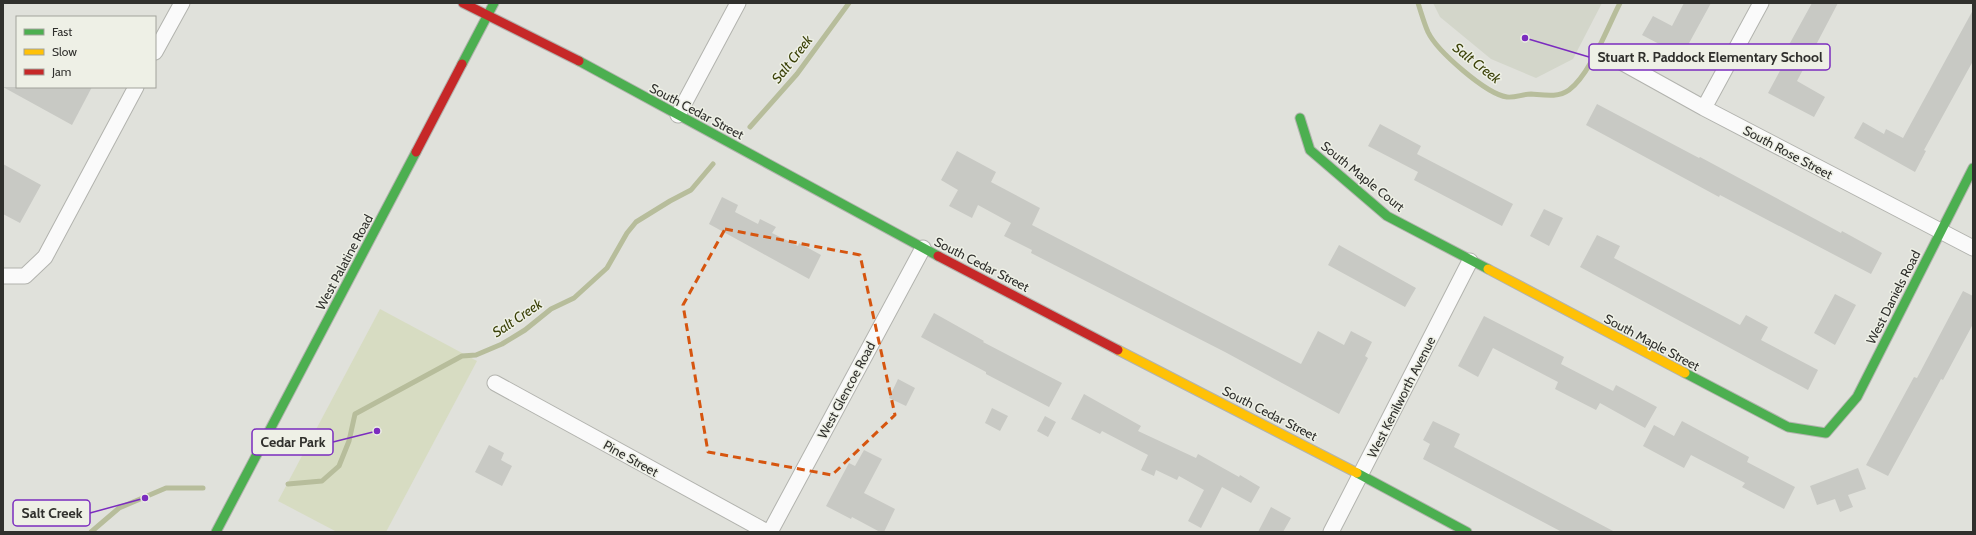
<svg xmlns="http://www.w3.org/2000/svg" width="1976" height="535" font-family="Cabin,sans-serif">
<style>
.built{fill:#d3d6ca}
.green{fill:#d7dcc2}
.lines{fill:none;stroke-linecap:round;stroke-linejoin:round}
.stream{stroke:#b7bd9b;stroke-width:5}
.building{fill:#c8c9c4}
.street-casing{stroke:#b2b3ae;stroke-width:17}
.fast-casing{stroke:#b2b3ae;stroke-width:11}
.slow-casing{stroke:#b2b3ae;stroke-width:11}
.jam-casing{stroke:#b2b3ae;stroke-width:11}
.street{stroke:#fafafa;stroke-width:15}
.fast{stroke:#4caf50;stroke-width:9}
.slow{stroke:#ffc107;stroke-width:9}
.jam{stroke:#c62828;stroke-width:9}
.marked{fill:none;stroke:#d6550f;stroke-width:3;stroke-dasharray:8 5;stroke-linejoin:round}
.labels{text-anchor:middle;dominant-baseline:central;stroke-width:3;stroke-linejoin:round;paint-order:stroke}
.street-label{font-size:13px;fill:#30302d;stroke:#eef0e6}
.water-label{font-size:14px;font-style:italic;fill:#3b4108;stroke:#eef0e6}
.leader{fill:none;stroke:#7b2cbf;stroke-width:1.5}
.callout-dot{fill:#7b2cbf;stroke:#eef0e6;stroke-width:1.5}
.callout{fill:#eef0e6;stroke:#7b2cbf;stroke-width:1.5}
.callout-label{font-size:14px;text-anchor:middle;font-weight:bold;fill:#30302d}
</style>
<rect width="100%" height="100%" fill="#e0e1db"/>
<path class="built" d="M1433,3H1602L1573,59L1536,78L1491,59L1440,17Z"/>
<path class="green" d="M380,309L477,361L386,532H337L278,501Z"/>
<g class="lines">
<path class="stream" d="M1418,3C1421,12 1424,23 1428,32C1437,51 1486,94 1507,97C1515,98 1523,94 1531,94C1544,95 1558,98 1569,90C1590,75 1608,26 1620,3
M750,127L797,74L849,3
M288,484L322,481L339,466L349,441L355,414L462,356L476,355L502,344L525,330L551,309L574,298L607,268L627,233L636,222L670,201L691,190L713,164
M91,532L119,508L166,488H203"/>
</g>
<path class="building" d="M1684,3H1711L1682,56L1642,35L1653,16L1672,26Z
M1812,3H1838L1797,81L1825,97L1814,117L1768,93L1789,54L1785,52Z
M1973,10V61L1924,150L1926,151L1915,172L1854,138L1863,122L1884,134L1886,129L1903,138Z
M3,87H92L72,125Z
M1597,104L1699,158L1700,157L1841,233L1842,231L1882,253L1871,274L1720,195L1719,197L1586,125Z
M1380,124L1421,146L1417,154L1513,204L1502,226L1414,180L1418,172L1368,146Z
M957,151L996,172L991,182L1040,208L1032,225L1301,364L1318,331L1344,345L1351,331L1372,342L1365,356L1368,358L1339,414L1225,352L1031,253L1032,250L1004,236L1011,223L978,205L972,218L949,206L958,190L941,180Z
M3,164L41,185L20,223L3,214Z
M722,197L738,205L735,212L758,224L760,219L776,227L772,233L798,246L799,243L821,255L809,279L709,224Z
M1544,209L1563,218L1549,246L1530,236Z
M1597,235L1620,246L1614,258L1740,325L1746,315L1768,327L1761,340L1818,370L1808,390L1580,267Z
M1339,245L1416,288L1405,307L1328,265Z
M1963,291L1973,296V324L1943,380L1941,379L1888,476L1866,465L1914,377L1917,378Z
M1835,294L1856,305L1835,345L1814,333Z
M934,313L984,341L983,342L1062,383L1049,407L986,374V372L921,337Z
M1484,316L1564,357L1561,364L1613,391L1616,385L1657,407L1645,428L1600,403L1596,410L1555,389L1558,382L1493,348L1478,377L1458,366Z
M898,379L915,388L906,406L889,398Z
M1084,394L1141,426L1138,431L1196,458L1198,454L1239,477L1240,475L1260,487L1251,503L1222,487L1201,528L1188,521L1204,490L1179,476L1177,480L1156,470L1154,476L1141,470L1148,455L1102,431L1100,434L1071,419Z
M992,408L1008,416L1000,431L985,423Z
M1045,416L1056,422L1048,437L1037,431Z
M1433,421L1460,434L1454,447L1615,532H1562L1423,459L1430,444L1423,440Z
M1682,421L1749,457L1747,462L1795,487L1784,509L1742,487L1745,483L1691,455L1684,468L1643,446L1654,425L1674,436Z
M489,445L504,453L501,460L512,466L502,486L475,472Z
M864,450L882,459L864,493L895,509L884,532H880L852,517L851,519L826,506L849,463L855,466Z
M1858,468L1866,489L1848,495L1853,507L1840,512L1835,499L1817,505L1810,486Z
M1271,507L1291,518L1283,532H1258Z"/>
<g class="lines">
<g class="street-casing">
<path id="street" d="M155,52L182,3
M1605,53L1704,108L1973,248
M1704,108L1761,3
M678,115L738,3
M3,276H25L45,257L136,87
M495,383L767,532
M770,532L923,248
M1331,532L1470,261"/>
</g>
<g class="fast-casing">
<path id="fast" d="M579,61L938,256
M462,64L494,3
M1300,118L1310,150L1387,216L1488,269
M1685,373L1788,427L1826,433L1857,397L1973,168
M1357,473L1467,532
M216,532L416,152"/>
</g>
<g class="slow-casing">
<path id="slow" d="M1488,269L1685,373
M1118,350L1357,473"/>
</g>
<g class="jam-casing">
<path id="jam" d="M463,3L579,61
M416,152L462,64
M938,256L1118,350"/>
</g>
<use href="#street" class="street"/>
<use href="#fast" class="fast"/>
<use href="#slow" class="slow"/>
<use href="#jam" class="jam"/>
</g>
<path class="marked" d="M725,229L860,255L895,415L832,475L708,452L683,305Z"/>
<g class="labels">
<g class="street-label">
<text transform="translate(697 111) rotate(28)">South Cedar Street</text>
<text transform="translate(1788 152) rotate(28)">South Rose Street</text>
<text transform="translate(1363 176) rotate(39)">South Maple Court</text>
<text transform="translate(344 262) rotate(-62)">West Palatine Road</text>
<text transform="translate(982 264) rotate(27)">South Cedar Street</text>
<text transform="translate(1893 297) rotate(-63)">West Daniels Road</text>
<text transform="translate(1652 342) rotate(28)">South Maple Street</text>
<text transform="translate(846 390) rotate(-62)">West Glencoe Road</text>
<text transform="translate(1401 397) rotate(-63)">West Kenilworth Avenue</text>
<text transform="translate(1270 413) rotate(27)">South Cedar Street</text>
<text transform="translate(631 458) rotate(29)">Pine Street</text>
</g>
<g class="water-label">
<text transform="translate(792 59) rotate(-52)">Salt Creek</text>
<text transform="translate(1477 63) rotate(38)">Salt Creek</text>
<text transform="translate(517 318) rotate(-34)">Salt Creek</text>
</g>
</g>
<path class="leader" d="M1525 38L1589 57M377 431L333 442M145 498L90 513"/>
<g class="callout-dot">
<circle cx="1525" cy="38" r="4"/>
<circle cx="377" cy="431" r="4"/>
<circle cx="145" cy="498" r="4"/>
</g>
<g class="callout">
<rect x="1589" y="44" width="241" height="26" rx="4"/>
<rect x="252" y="429" width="81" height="26" rx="4"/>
<rect x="13" y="500" width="77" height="26" rx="4"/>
</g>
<g class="callout-label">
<text x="1710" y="62">Stuart R. Paddock Elementary School</text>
<text x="293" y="447">Cedar Park</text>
<text x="52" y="518">Salt Creek</text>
</g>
<rect width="1976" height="535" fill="none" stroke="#30302d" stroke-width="8"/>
<rect x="16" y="16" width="140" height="72" fill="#eef0e6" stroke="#a2a39c"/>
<rect x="24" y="29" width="20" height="6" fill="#4caf50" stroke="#a2a39c"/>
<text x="52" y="36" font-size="12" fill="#30302d">Fast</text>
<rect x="24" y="49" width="20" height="6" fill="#ffc107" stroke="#a2a39c"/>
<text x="52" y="56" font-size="12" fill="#30302d">Slow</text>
<rect x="24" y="69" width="20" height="6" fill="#c62828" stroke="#a2a39c"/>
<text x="52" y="76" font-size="12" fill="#30302d">Jam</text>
</svg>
